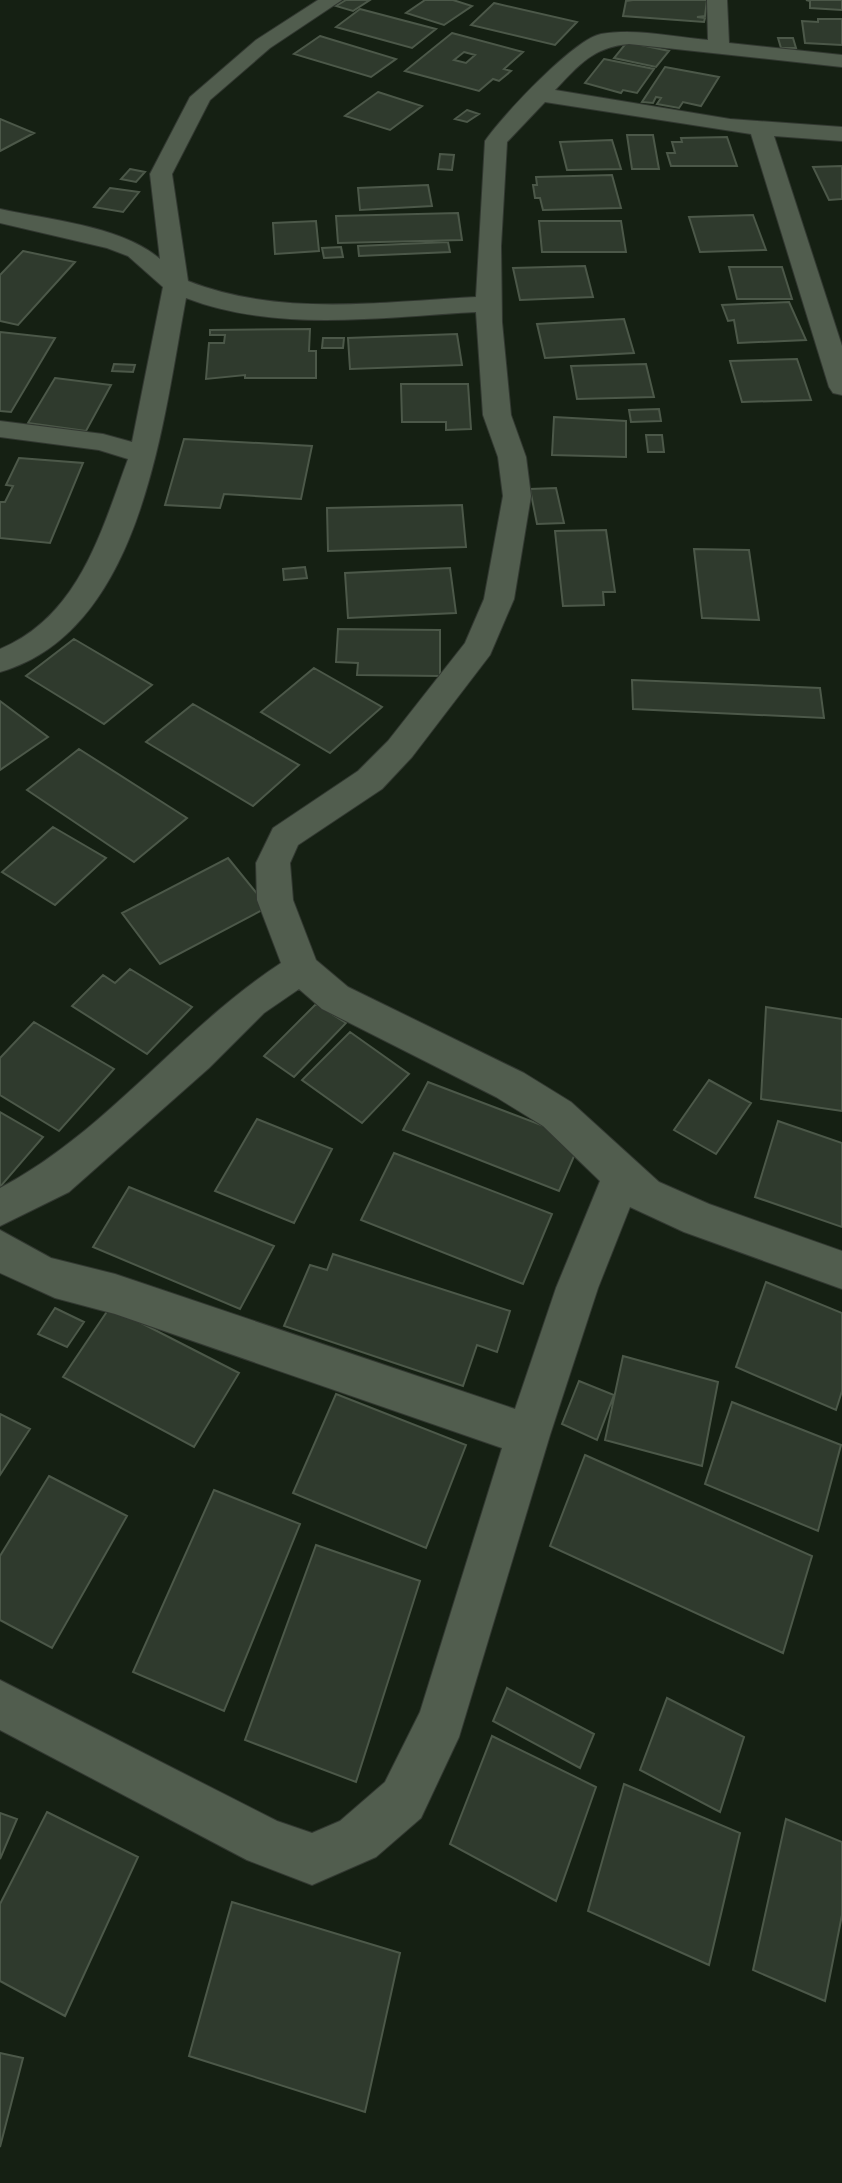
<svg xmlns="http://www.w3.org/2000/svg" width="842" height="2183" font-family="'Asap Condensed',sans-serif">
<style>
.building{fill:#2f3a2d;stroke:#4c5849;stroke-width:2;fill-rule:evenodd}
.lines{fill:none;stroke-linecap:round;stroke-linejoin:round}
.minor-casing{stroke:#323831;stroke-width:2}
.minor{fill:#515d4e;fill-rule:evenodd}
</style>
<rect width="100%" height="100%" fill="#152013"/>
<path class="building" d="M346,0H370L353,11L336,6Z
M425,0H453L472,6L444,25L406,13Z
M633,0H707L705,16L697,17L705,18L704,22L623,16L626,1Z
M842,0V10L810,8V1L806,0Z
M494,3L577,22L555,45L471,25Z
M360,9L436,29L412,48L336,27Z
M818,19H842V45L805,43L802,21L818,22Z
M452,33L523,52L504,69L511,71L499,81L493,79L479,91L405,71ZM464,52L475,55L466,63L454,60Z
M320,36L396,59L371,77L294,54Z
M778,38H793L796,48H781Z
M627,42L669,51L656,67L614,58Z
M604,59L654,69L637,93L623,90L621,93L585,83Z
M665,67L719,77L701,106L683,102L679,108L657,104L661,98L656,97L653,103L642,102Z
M378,92L422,106L390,130L345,116Z
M467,110L479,114L467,122L455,119Z
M0,119L34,133L0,151Z
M627,135H653L659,169H632Z
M727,137L737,166H671L667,153H675L672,142H682L681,138Z
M612,140L621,169L567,170L560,142Z
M440,154L454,155L452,170L438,169Z
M842,166V199L829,200L813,167Z
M130,169L145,172L136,182L121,179Z
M612,175L621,208L543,210L540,198H535L533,185H537L536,177Z
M428,185L432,206L360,210L358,188Z
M110,188L139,192L123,212L94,207Z
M458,213L462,240L338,243L336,216Z
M753,215L766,250L700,252L689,217Z
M316,221L319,251L275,254L273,223Z
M539,221H621L626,252H542Z
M448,242L450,252L359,256L358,246Z
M341,247L343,257L324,258L322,248Z
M23,251L75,262L18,325L0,321V275Z
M585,266L593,297L520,300L513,268Z
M729,267H782L792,299H737Z
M789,302L806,340L738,343L734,320L728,321L722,305Z
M624,319L634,353L545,358L537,324Z
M310,329L309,351H316V378H245V375L206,379L209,343H224L225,335H210V330Z
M0,332L55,338L11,412L0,411Z
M457,334L462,365L350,369L348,338Z
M323,338H344L343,348H322Z
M797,359L811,400L742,402L730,361Z
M114,364L135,365L133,372L112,371Z
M646,364L654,397L577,399L571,366Z
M55,378L111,385L86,431L28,423Z
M401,384H468L471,429L446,430V422H402Z
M659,409L661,421L631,422L629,410Z
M554,417L626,421V457L552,455Z
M646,435H662L664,452H648Z
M184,439L312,446L301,499L224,494L220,508L165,505Z
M19,458L83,463L50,543L0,538V502H5L13,486L6,485Z
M556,488L564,523L537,524L530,489Z
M462,505L466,547L328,551L327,508Z
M606,530L615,592H603L604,605L563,606L555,531Z
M694,549L749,550L759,620L702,618Z
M305,567L307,578L284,580L283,569Z
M450,568L456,613L348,618L345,573Z
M338,629L440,630V676L357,675L358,663L336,662Z
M74,639L152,685L104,724L26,676Z
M314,668L382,707L330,753L261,712Z
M632,680L820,688L824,718L633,709Z
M0,701L48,737L0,770Z
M193,704L299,765L253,806L146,742Z
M79,749L187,818L134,862L27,790Z
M53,827L106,858L55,905L2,872Z
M228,858L268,907L160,964L122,913Z
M130,969L192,1007L147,1054L72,1006L103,975L115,983Z
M316,1004L346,1023L294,1077L264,1056Z
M766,1007L842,1019V1111L761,1099Z
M34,1022L114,1069L59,1131L0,1095V1058Z
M350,1032L409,1074L362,1123L302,1080Z
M709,1080L751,1103L716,1154L674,1130Z
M428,1082L581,1140L559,1191L403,1130Z
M0,1112L43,1137L0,1187Z
M257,1119L332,1149L294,1223L215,1191Z
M778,1121L842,1143V1227L755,1197Z
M394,1153L552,1214L523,1284L361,1220Z
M129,1187L274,1246L240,1309L93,1247Z
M333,1254L510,1311L497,1352L477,1345L463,1386L284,1326L310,1265L327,1270Z
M766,1282L842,1313V1391L836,1410L736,1367Z
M110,1307L239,1373L194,1447L63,1377Z
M55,1308L84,1322L67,1347L38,1334Z
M623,1356L718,1382L702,1466L605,1440Z
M579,1381L614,1395L597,1440L562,1424Z
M336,1394L466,1445L426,1548L293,1493Z
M732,1402L841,1445L818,1531L705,1484Z
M0,1414L30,1429L0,1475Z
M585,1455L812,1556L783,1653L550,1546Z
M49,1476L127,1516L52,1648L0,1620V1556Z
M214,1490L300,1524L224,1711L133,1672Z
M316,1545L420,1581L356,1782L245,1740Z
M507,1688L594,1734L580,1768L493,1721Z
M667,1698L744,1737L720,1812L640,1770Z
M492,1736L596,1787L556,1901L450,1844Z
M624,1784L740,1833L709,1965L588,1911Z
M47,1812L138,1857L65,2016L0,1981V1904Z
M0,1813L17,1819L0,1859Z
M786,1819L842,1842V1915L825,2001L753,1970Z
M232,1902L400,1953L365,2112L189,2056Z
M0,2053L23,2058L0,2147Z"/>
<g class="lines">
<g class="minor-casing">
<path id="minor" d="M318,0H342L270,48L210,100L172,174L188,281C280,317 380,302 476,297L485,141C501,117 574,39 601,34C636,28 674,37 708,40L707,0H727L729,43L842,55V67L629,44C593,47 579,65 555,90L730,119L842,127V141L774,136L842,346V395L833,393L829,387L751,134L545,102L507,142L501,246L502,322L511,415L526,457L531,496L514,599L490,655L412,757L382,789L298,845L290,863L293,900L316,960L348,987L524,1073L571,1102L659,1182L709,1204L842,1251V1289L684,1232L630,1207L598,1288L550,1435L459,1737L421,1818L376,1857L312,1885L247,1860L0,1730V1680L277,1821L312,1833L340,1821L385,1782L420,1712L502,1448L115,1314L55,1298L0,1273V1230L51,1258L115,1274L515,1409L556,1288L600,1181L543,1126L496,1097L322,1009L299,989L264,1013L209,1068L69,1192L0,1226V1188C107,1132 180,1029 281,963L257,900L256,863L273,828L358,771L388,741L465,643L484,599L503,496L498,457L483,415L476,312C381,317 277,333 186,298C163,420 143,631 0,672V649C79,616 101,532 128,459L99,450L0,437V421L103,434L132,442L163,287L128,256L107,248L0,223V209C49,220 122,226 160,259L150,174L190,97L256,40Z"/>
</g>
<use href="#minor" class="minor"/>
</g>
</svg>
